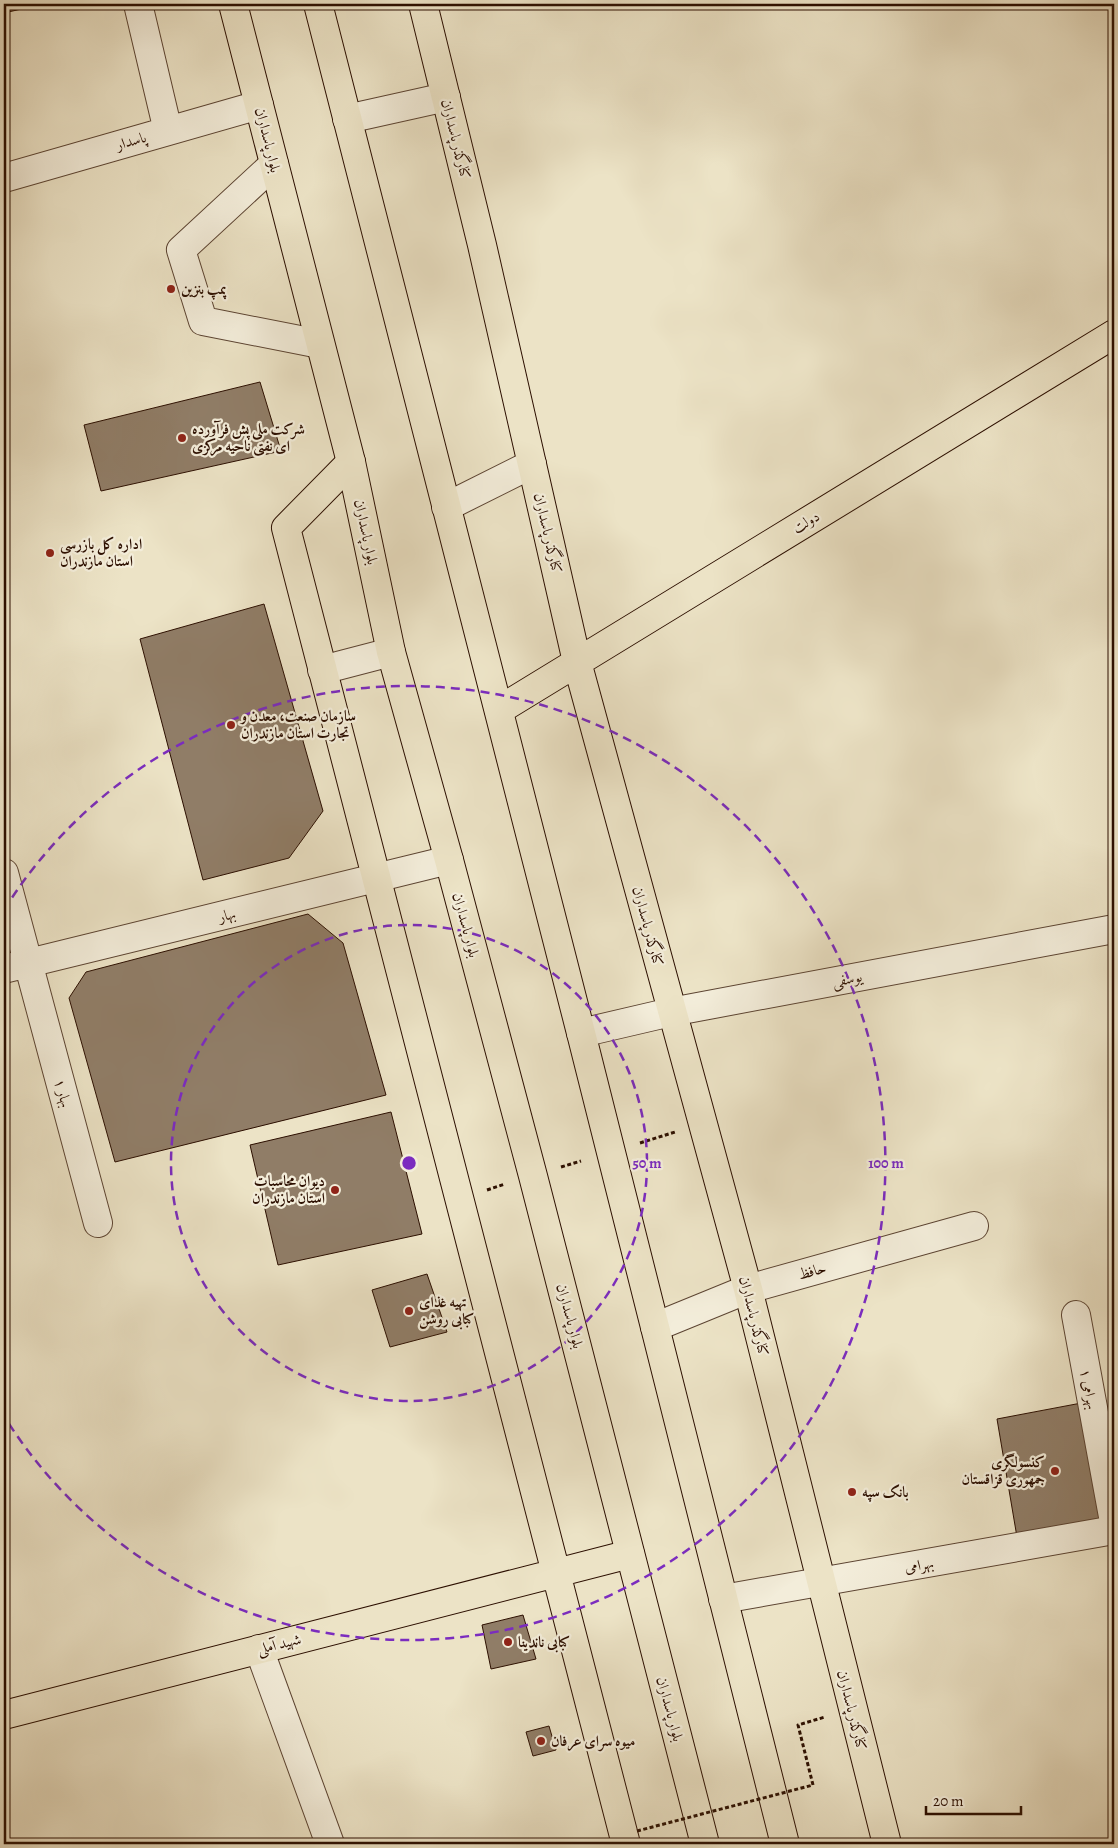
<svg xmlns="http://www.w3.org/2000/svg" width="1118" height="1848" font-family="Alegreya,Amiri,serif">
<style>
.building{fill:#907d67;stroke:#2c0f00}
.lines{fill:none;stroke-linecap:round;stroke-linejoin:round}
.minor-casing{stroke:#5c4432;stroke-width:30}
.major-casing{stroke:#2c0f00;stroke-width:30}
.highway-casing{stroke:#2c0f00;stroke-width:30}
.path{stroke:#2c0f00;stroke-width:3;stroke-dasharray:4 2.5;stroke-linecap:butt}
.minor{stroke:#f3edda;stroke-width:28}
.major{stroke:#ece3c6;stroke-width:28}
.highway{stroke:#ece3c6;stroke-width:28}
.path-bridge{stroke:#2c0f00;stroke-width:3;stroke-dasharray:4 2.5;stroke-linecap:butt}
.ring{fill:none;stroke:#7b2cbf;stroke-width:2.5;stroke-dasharray:9 6}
.poi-dot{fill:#8f2418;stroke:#f3edda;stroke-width:2}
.labels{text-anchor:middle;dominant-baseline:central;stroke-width:4.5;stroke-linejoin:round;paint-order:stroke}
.street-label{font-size:15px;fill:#2c0f00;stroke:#f3edda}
.poi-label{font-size:15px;font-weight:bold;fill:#2c0f00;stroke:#f3edda;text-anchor:start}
.centre{fill:#7b2cbf;stroke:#f3edda;stroke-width:2.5}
.ring-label{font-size:15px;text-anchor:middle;font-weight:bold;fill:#7b2cbf;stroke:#f3edda;stroke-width:4.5;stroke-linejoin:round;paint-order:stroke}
</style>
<rect width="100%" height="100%" fill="#ece3c6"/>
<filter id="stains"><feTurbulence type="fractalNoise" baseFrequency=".004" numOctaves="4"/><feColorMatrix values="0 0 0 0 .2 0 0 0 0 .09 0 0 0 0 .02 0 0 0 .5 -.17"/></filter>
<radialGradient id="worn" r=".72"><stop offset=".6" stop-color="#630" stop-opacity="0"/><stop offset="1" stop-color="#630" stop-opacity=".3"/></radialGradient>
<path class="building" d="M4,4H43L4,13Z
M260,382L281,451L101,491L84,425Z
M264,604L323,811L289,858L203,880L140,639Z
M308,914L343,943L386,1095L115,1162L69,998L86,972Z
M391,1112L422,1234L278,1265L250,1145Z
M427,1274L447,1332L390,1347L372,1290Z
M1092,1401L1114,1522L1018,1543L997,1419Z
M523,1615L536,1659L491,1669L482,1625Z
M549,1726L556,1750L533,1756L526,1732Z"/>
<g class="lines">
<g class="minor-casing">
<path id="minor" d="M138,4L168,131
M347,119L446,97
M274,164L181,250L203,321L320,344
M4,178L259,105
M446,507L532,464
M322,670L391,652
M4,873L98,1223
M4,969L449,860
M581,1033L671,1012L1114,929
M1076,1315L1114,1522
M655,1327L748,1289L974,1226
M723,1599L1114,1530
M259,1649L330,1844"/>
</g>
<g class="major-casing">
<path id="major" d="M423,4L482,245L577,662L748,1289L887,1844
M351,462L286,528L626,1844
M499,710L1114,334
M4,1715L630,1554"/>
</g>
<g class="highway-casing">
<path id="highway" d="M233,4L351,462L391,652L449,860L533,1176L705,1844
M318,4L581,1033L785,1844"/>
</g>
<path class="path" d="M640,1143L675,1132
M561,1167L581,1161
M487,1190L505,1184
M813,1785L798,1725L825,1717"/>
<use href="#minor" class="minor"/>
<use href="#major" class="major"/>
<use href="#highway" class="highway"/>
<path class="path-bridge" d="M637,1831L813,1785"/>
</g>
<g class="ring">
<circle cx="409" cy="1163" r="238"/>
<path d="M4 910A477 477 0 1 1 4 1416"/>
</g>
<g class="poi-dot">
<circle cx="171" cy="289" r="5"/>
<circle cx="182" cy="438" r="5"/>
<circle cx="50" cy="553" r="5"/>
<circle cx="231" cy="725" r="5"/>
<circle cx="335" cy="1190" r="5"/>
<circle cx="409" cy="1311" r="5"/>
<circle cx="1055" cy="1471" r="5"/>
<circle cx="852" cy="1492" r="5"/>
<circle cx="508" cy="1642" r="5"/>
<circle cx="541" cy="1741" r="5"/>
</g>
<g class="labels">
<g class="street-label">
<text transform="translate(456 139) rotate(76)">کنارگذر پاسداران</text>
<text transform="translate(268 140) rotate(76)">بلوار پاسداران</text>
<text transform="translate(131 141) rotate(-16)">پاسدار</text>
<text transform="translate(806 522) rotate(-31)">دولت</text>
<text transform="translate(366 532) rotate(78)">بلوار پاسداران</text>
<text transform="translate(548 533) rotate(77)">کنارگذر پاسداران</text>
<text transform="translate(227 915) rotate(-14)">بهار</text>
<text transform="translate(466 925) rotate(75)">بلوار پاسداران</text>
<text transform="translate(648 926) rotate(75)">کنارگذر پاسداران</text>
<text transform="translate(847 979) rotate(-11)">یوسفی</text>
<text transform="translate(63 1093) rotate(75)">بهار ۱</text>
<text transform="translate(812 1271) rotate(-16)">حافظ</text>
<text transform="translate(570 1316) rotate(75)">بلوار پاسداران</text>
<text transform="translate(754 1316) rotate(76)">کنارگذر پاسداران</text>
<text transform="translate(1089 1389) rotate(79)">بهرامی ۱</text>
<text transform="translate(919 1565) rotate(-10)">بهرامی</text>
<text transform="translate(279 1644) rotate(-14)">شهید آملی</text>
<text transform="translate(670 1709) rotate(75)">بلوار پاسداران</text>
<text transform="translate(852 1710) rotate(76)">کنارگذر پاسداران</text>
</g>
<g class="poi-label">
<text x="181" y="289">پمپ بنزین</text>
<text x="192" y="429">شرکت ملی پش فرآورده<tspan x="192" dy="17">ای نفتی ناحیه مرکزی</tspan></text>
<text x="60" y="544">اداره کل بازرسی<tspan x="60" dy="17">استان مازندران</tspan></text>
<text x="241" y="716">سازمان صنعت، معدن و<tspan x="241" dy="17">تجارت استان مازندران</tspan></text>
<text x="325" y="1181" text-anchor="end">دیوان محاسبات<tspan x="325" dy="17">استان مازندران</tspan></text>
<text x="419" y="1302">تهیه غذای<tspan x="419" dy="17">کبابی روشن</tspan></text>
<text x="1045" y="1462" text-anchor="end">کنسولگری<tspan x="1045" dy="17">جمهوری قزاقستان</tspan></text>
<text x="862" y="1492">بانک سپه</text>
<text x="518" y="1642">کبابی ناندینا</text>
<text x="551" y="1741">میوه سرای عرفان</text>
</g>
</g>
<circle cx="409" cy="1163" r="8" class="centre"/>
<g class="ring-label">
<text x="647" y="1168">50 m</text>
<text x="886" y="1168">100 m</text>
</g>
<rect width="1118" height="1848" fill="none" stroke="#ece3c6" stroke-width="20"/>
<rect x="5" y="5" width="1108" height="1838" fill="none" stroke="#2c0f00" stroke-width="2.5"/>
<rect x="10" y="10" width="1098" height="1828" fill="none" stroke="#2c0f00"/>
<path d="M926 1806v8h95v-8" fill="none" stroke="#2c0f00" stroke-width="2.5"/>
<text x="933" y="1806" font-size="15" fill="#2c0f00" stroke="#f3edda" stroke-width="4" paint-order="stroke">20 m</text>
<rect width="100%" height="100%" filter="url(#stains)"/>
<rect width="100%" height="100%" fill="url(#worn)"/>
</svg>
